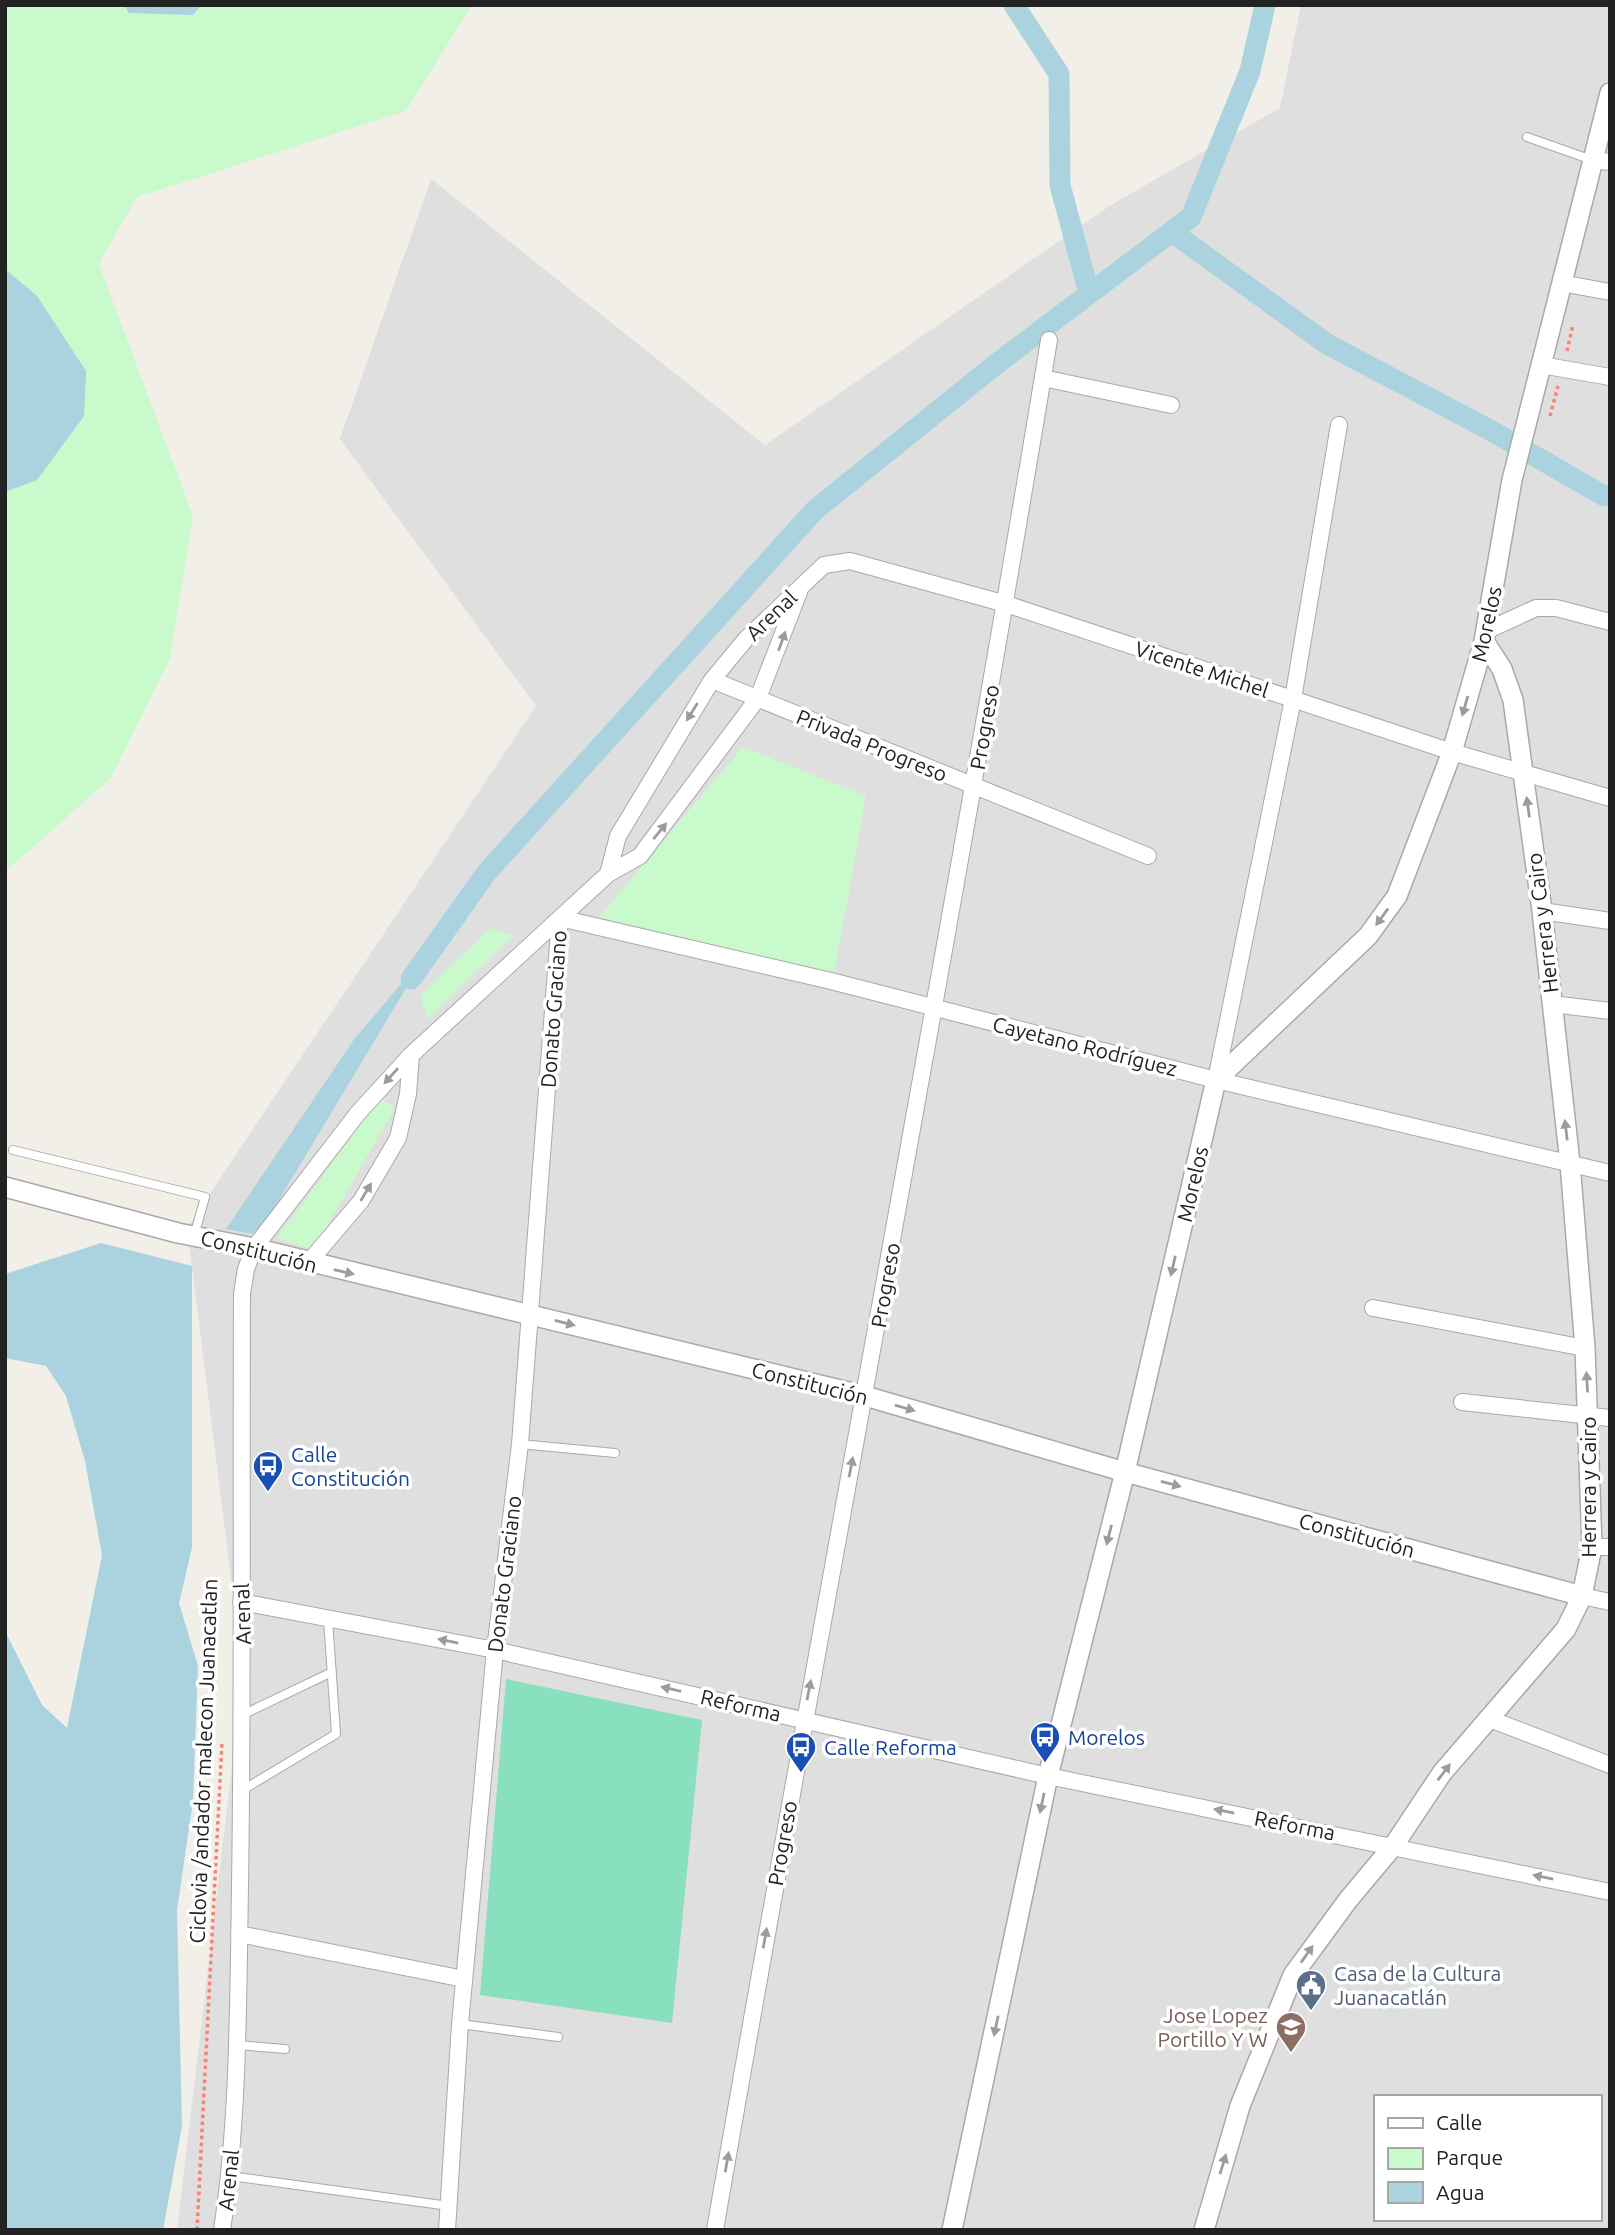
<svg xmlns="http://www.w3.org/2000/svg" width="1615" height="2235" font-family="Ubuntu,sans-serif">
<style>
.residential{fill:#e0dfdf;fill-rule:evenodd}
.park{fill:#c8facc}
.pitch{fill:#88e0be}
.water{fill:#aad3df}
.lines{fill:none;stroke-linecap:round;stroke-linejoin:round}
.canal{stroke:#aad3df;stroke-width:21}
.service-casing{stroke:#a9a9a9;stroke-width:10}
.minor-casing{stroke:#a9a9a9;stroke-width:18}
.tertiary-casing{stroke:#a9a9a9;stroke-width:22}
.path{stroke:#fa8072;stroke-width:3.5;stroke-dasharray:3.5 3.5;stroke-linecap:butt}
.service{stroke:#fff;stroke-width:8}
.minor{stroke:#fff;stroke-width:16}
.tertiary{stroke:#fff;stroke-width:19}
.oneway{fill:#9c9c9c}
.labels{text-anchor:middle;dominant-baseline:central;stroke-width:7;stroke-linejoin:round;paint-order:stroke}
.street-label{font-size:21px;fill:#222;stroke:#fff}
.transit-label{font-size:21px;fill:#164399;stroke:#fff;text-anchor:start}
.service-label{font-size:21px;fill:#4e5e75;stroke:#fff;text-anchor:start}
.education-label{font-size:21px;fill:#785e54;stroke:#fff;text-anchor:end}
</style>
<rect width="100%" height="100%" fill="#f2efe9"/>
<path class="residential" d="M1301,5H1610V2230H177L243,1674L187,1228L536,706L340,439L431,179L765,445L1111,205L1280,108ZM1375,2097H1599V2219H1375Z"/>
<path class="park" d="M5,5H472L406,111L137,197L99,264L193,516L170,659L111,778L5,872Z
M743,747L866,796L834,974L599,917Z
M490,928L513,936L428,1019L420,996Z
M380,1098L395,1108L313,1250L277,1238Z"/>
<path class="pitch" d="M506,1679L702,1720L672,2023L480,1995Z"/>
<path class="water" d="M124,5H201L193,15L129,13Z
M5,269L37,296L86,371L84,416L37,480L5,492Z
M426,955L258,1235L226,1229L355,1038Z
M101,1243L192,1266V1548L179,1603L198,1666L193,1801L177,1910L182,2126L163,2230H5V1631L42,1705L67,1728L102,1555L85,1461L66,1396L46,1366L5,1358V1274Z"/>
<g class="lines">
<path class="canal" d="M1014,5L1059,74L1060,185L1089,293
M1172,232L1327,344L1490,430L1604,496L1610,495
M411,979L487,872L815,510L995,365L1191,217L1250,71L1265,5"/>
<g class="service-casing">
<path id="service" d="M1527,137L1592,160
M13,1150L205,1197L194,1236
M520,1444L615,1453
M242,1715L332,1672
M241,1791L336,1734L328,1619
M460,2024L558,2037
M237,2045L285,2049
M230,2176L449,2206"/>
</g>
<g class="minor-casing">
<path id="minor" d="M1592,160L1610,162
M1561,283L1610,292
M1541,365L1610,377
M1043,378L1171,405
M1486,631L1536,608H1556L1610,622
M712,680L1148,856
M608,874L618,836L712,680L746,639L824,565L850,561L1006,604L1452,752L1610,798
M1542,911L1610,921
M1552,1004L1610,1011
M411,1055L608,874L640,856L758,698L799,592
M1216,1080L1293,699L1339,425
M1373,1308L1585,1348
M1462,1402L1610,1418
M1592,1547H1610
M1582,1596L1610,1602
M241,1602L495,1650L1048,1776L1610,1892
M1487,1718L1610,1765
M239,1934L464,1979
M222,2230C239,2117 238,2001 240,1887C243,1689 241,1492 242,1294L246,1269L254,1248L358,1113L411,1055L408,1094L398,1138L361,1201L308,1263
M447,2230L460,2024L495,1650L520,1444L560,918L831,981L1216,1080L1610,1173
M715,2230C824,1599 945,971 1049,340"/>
</g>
<g class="tertiary-casing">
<path id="tertiary" d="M5,1187L178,1233L254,1248L865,1396L1125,1472L1582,1596
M952,2230L1048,1776L1125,1472L1216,1080L1368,936L1397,896L1452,752L1484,641L1512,480L1610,93
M1204,2230L1240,2106L1293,1975L1348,1900L1394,1845L1442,1773L1566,1629L1582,1596L1592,1547L1585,1348L1570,1163L1542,911L1513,700L1502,669L1484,641"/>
</g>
<path class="path" d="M1567,351L1573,325
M1550,416L1558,386
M197,2230L222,1742"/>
<use href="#service" class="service"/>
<use href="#minor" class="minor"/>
<use href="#tertiary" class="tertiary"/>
</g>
<defs><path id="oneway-solid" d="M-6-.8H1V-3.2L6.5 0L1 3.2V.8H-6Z" transform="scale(1.75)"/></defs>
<g class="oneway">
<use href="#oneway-solid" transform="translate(782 641) rotate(-70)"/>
<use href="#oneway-solid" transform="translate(1465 706) rotate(106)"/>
<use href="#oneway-solid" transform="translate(692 712) rotate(122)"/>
<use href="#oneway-solid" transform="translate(1528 807) rotate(-98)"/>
<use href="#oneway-solid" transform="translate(660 831) rotate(-51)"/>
<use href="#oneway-solid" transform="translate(1382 917) rotate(126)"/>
<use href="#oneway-solid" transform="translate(391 1076) rotate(132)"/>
<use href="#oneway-solid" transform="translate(1566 1130) rotate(-97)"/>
<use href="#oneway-solid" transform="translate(366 1192) rotate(-59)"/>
<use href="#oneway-solid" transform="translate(1173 1266) rotate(103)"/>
<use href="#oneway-solid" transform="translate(344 1272) rotate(13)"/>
<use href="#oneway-solid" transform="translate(565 1323) rotate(14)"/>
<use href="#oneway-solid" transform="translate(1587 1382) rotate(-93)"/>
<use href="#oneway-solid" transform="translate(905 1408) rotate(16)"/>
<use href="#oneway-solid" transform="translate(851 1467) rotate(-79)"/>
<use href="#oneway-solid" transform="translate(1171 1484) rotate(15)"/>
<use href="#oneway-solid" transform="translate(1109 1535) rotate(104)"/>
<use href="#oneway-solid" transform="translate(448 1641) rotate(-169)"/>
<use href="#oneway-solid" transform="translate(671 1689) rotate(-167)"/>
<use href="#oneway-solid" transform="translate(809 1690) rotate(-79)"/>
<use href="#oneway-solid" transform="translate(1444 1772) rotate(-53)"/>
<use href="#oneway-solid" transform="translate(1042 1803) rotate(102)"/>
<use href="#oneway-solid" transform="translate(1224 1811) rotate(-169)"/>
<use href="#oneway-solid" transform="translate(1543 1877) rotate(-168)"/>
<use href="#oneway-solid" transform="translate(765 1938) rotate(-80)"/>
<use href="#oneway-solid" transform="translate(1307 1954) rotate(-55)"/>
<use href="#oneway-solid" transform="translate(996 2026) rotate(102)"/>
<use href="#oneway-solid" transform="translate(727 2162) rotate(-80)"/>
<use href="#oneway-solid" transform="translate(1223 2164) rotate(-73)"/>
</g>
<defs>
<g id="bus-pin" transform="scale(1.575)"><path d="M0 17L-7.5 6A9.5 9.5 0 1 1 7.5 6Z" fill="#1a4fb4" stroke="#fff"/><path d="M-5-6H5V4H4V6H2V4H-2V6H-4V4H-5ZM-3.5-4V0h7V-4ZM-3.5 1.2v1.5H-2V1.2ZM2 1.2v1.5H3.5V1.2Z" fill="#fff"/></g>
<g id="civic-pin" transform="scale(1.575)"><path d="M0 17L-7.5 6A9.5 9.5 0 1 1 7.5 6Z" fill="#5c6f8a" stroke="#fff"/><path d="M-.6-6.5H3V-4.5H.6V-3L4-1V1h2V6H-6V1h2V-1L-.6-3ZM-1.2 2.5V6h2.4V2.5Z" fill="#fff"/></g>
<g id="school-pin" transform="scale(1.575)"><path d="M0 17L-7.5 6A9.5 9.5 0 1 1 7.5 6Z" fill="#8d6e63" stroke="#fff"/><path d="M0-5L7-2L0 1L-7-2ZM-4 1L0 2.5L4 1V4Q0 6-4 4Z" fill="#fff"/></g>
</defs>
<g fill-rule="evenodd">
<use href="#bus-pin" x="268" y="1466"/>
<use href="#bus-pin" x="1045" y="1737"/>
<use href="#bus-pin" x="801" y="1747"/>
<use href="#civic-pin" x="1311" y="1985"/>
<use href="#school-pin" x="1291" y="2027"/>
</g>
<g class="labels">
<g class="street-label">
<text transform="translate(771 615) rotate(-44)">Arenal</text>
<text transform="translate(1486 624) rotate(-78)">Morelos</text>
<text transform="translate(1202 669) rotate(18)">Vicente Michel</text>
<text transform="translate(984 727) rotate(-80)">Progreso</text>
<text transform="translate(872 745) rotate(22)">Privada Progreso</text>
<text transform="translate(1542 923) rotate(-97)">Herrera y Cairo</text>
<text transform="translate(553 1009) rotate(-86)">Donato Graciano</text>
<text transform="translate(1085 1046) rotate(14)">Cayetano Rodríguez</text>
<text transform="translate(1192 1184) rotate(-77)">Morelos</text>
<text transform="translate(259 1251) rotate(14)">Constitución</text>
<text transform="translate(885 1285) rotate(-80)">Progreso</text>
<text transform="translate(810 1383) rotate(14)">Constitución</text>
<text transform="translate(1588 1487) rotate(-90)">Herrera y Cairo</text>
<text transform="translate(1357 1535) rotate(15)">Constitución</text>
<text transform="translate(504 1574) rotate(-83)">Donato Graciano</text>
<text transform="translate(242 1614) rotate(-92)">Arenal</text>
<text transform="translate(741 1705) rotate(13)">Reforma</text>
<text transform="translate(203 1761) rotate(-88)">Ciclovia /andador malecon Juanacatlan</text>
<text transform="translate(1295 1825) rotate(11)">Reforma</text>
<text transform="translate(782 1843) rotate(-80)">Progreso</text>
<text transform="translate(228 2180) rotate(-84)">Arenal</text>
</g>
<g class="transit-label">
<text x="291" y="1454">Calle<tspan x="291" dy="24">Constitución</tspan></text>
<text x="1068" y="1737">Morelos</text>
<text x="824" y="1747">Calle Reforma</text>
</g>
<g class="service-label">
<text x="1334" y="1973">Casa de la Cultura<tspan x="1334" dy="24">Juanacatlán</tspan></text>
</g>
<g class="education-label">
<text x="1268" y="2015">Jose Lopez<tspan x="1268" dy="24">Portillo Y W</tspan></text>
</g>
</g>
<rect width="1615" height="2235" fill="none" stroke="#222222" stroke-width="14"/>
<rect x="1374" y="2095" width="228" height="126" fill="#ffffff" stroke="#a7a7a7" stroke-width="2"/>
<rect x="1388" y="2118" width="35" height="10" fill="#ffffff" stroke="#a7a7a7" stroke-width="2"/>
<text x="1436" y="2130" font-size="21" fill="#222222">Calle</text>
<rect x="1388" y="2148" width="35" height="21" fill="#c8facc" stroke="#a7a7a7" stroke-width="2"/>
<text x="1436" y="2165" font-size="21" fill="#222222">Parque</text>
<rect x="1388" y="2182" width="35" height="21" fill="#aad3df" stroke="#a7a7a7" stroke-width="2"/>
<text x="1436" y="2200" font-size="21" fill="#222222">Agua</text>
</svg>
